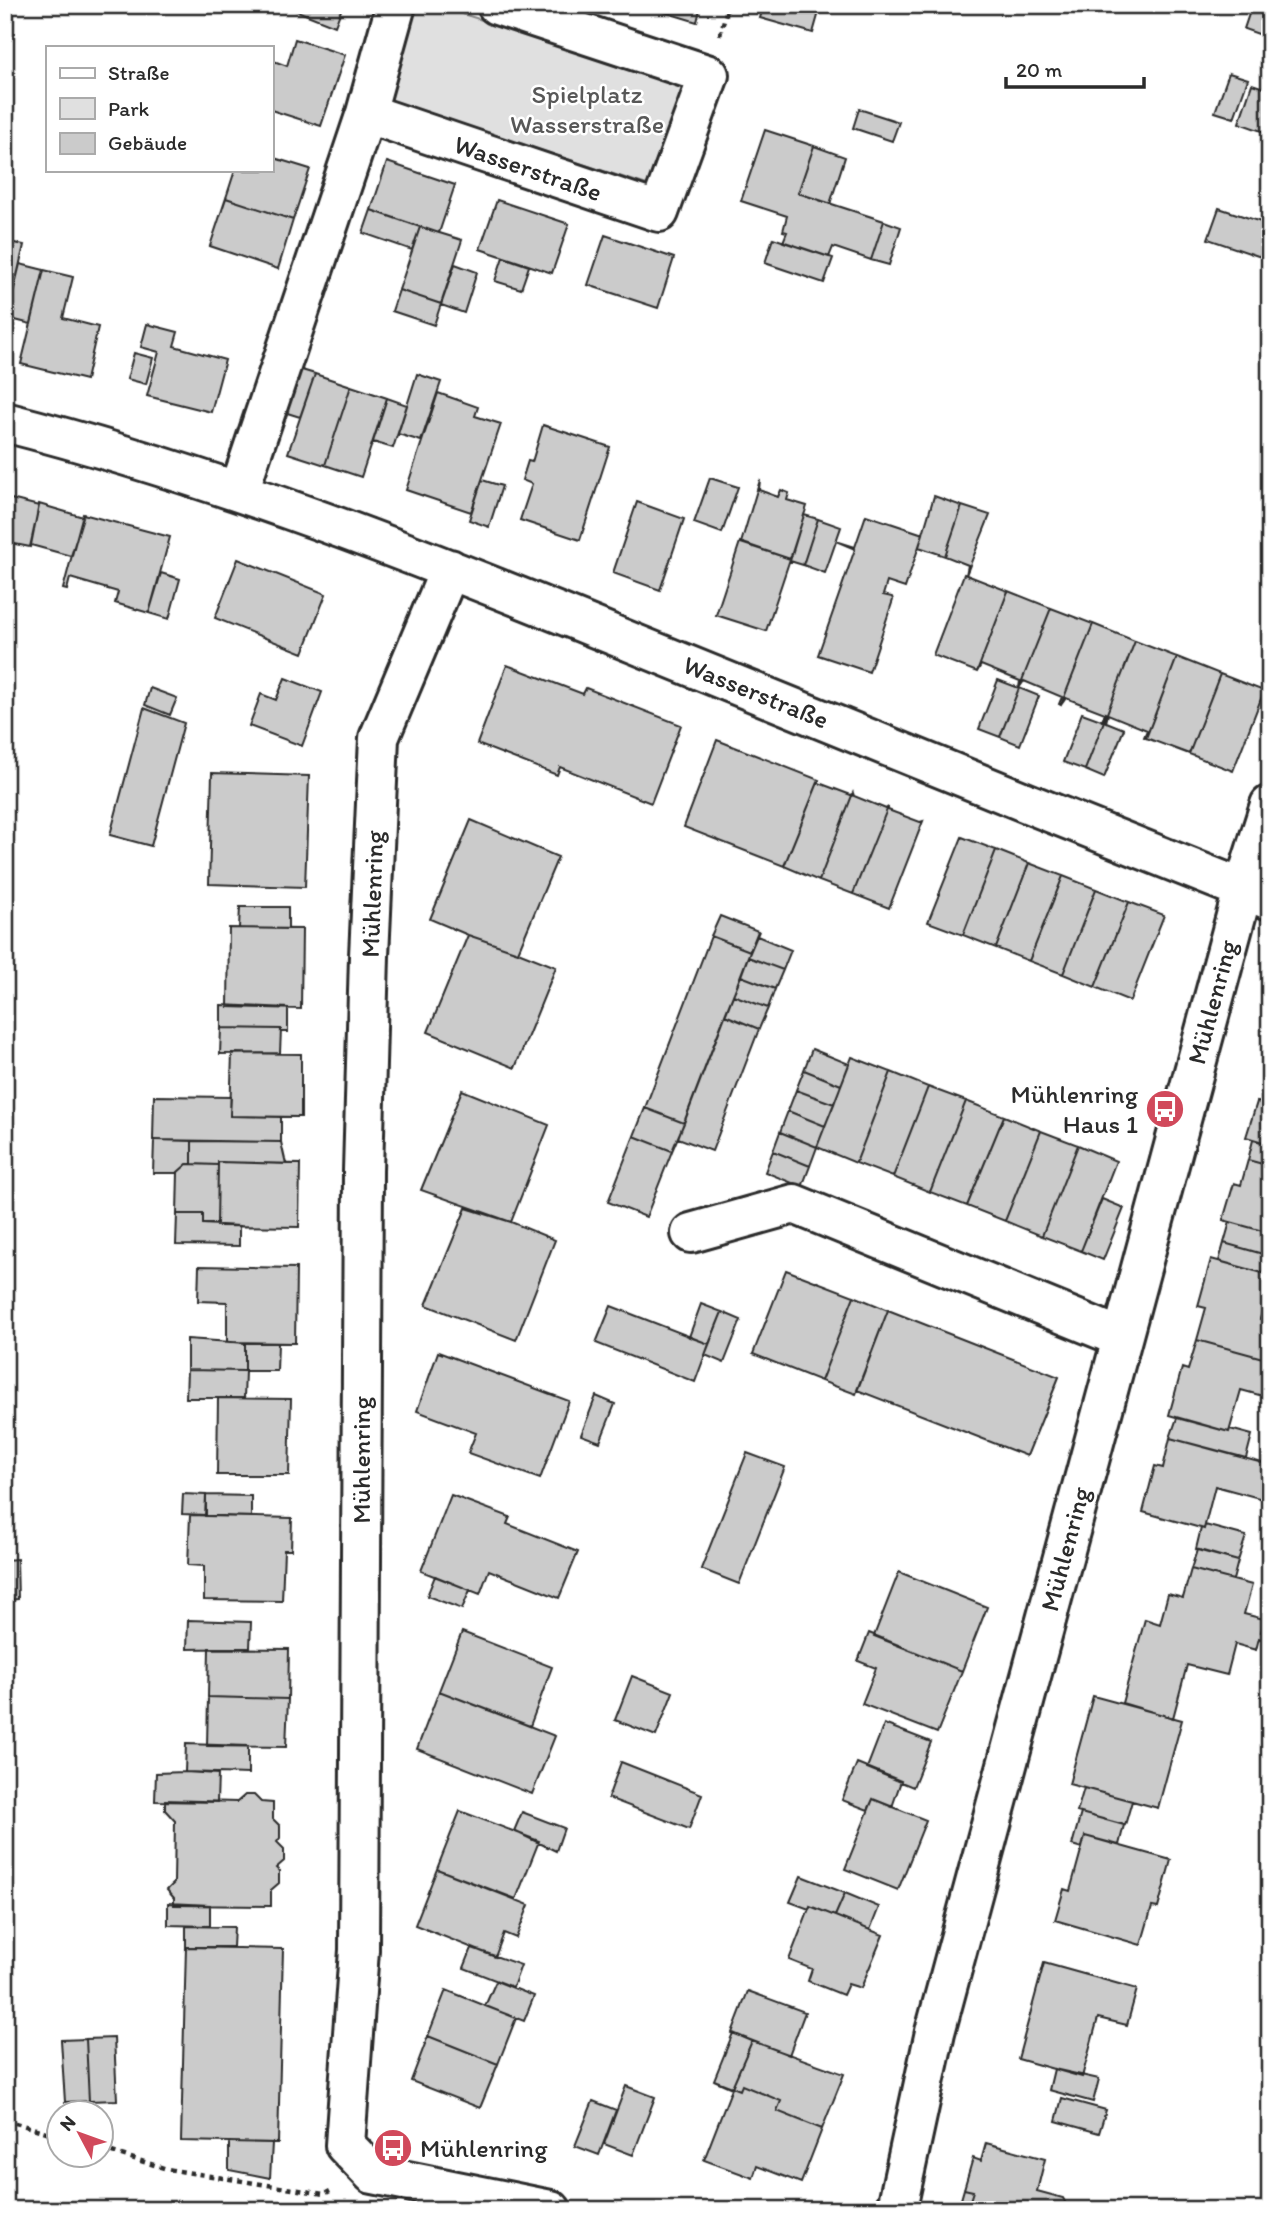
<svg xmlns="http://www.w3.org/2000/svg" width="1275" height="2215" font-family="Itim,sans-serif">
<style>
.green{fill:#e0e0e0;stroke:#868686;stroke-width:2}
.building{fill:#cbcbcb;stroke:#2b2b2b;stroke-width:2}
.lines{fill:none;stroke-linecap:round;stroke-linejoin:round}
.minor-casing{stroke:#2b2b2b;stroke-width:44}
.path{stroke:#2b2b2b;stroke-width:4.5;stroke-dasharray:5 5;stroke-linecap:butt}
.minor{stroke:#fff;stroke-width:38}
.labels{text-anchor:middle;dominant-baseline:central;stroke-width:5;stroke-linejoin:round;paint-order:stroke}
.park-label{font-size:26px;fill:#585858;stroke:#fff}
.street-label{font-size:26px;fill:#2b2b2b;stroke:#fff}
.poi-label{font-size:26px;fill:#2b2b2b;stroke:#fff;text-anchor:end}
</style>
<rect width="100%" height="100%" fill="#fff"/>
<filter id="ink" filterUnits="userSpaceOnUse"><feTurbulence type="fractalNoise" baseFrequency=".0143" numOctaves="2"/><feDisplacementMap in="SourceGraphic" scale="14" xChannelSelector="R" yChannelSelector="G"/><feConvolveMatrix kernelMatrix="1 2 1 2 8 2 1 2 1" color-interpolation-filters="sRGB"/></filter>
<g filter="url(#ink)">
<path class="green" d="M417,5H434L688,84L653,187L389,101Z"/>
<path class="building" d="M282,5H343L335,26Z
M701,5L697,22L644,6V5Z
M764,5H821L813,33L760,18Z
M1252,5H1270V38L1244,29Z
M295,39L345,55L321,126L271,110V60L287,66Z
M1229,73L1248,79L1234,118L1215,112Z
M1252,84L1270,90V134L1239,123Z
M859,109L899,122L892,141L853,128Z
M765,130L814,146L798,193L884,221L871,260L833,247L829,257L783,242L787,232L783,231L787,216L741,201Z
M814,146L845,157L830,204L798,193Z
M271,157L310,169L293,220L226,198L235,170H271Z
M387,162L455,185L439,233L371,210Z
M226,198L293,220L278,269L210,246Z
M497,200L569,224L552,273L480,249Z
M1219,208L1270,225V260L1208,239Z
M371,210L420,227L412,250L363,233Z
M884,221L901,227L889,265L871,260Z
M420,227L462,240L441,304L399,290Z
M605,235L674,258L658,308L588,285Z
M773,238L833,258L824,283L765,263Z
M5,241L24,245L13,293L5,291Z
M503,257L529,266L521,289L495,281Z
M20,264L44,270L31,324L7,318Z
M455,264L477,272L464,313L441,305Z
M44,270L73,277L63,318L98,327L86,380L21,364Z
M399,290L441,304L434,325L392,311Z
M147,324L178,332L174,346L225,360L211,412L147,396L159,352L141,347Z
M134,353L153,358L146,384L127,379Z
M295,368L315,374L300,417L281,411Z
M315,374L351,386L325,465L288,453Z
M417,374L441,382L421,441L398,434Z
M351,386L387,398L361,477L325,465Z
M438,393L478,407L475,416L501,424L471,512L406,490Z
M387,398L407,405L393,448L373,442Z
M543,425L610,447L580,540L520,520L532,484L522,480L528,461L532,462Z
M710,478L738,487L722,533L694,523Z
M482,480L502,486L489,527L469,520Z
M760,480L759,490L778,497L781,490L789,493L787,500L807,506L790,559L741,543Z
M934,496L962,506L945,556L919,547Z
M7,498L39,506L30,547L5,542Z
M637,502L684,519L660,590L613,573Z
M39,504L83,517L71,556L31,545Z
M962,506L990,515L966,575L968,565L945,556Z
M83,514L170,537L149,613L115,603L118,592L70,578L67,590L63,589Z
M804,515L818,519L803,565L790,561Z
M866,515L923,534L905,588L887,582L883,595L892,597L893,600L869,672L818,655L855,549L836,541L855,547Z
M818,519L841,527L825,573L803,565Z
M740,542L790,559L766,631L716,615Z
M238,559L326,594L303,653L215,618Z
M161,573L180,579L169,619L149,613Z
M964,574L1008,591L977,672L933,655Z
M1008,591L1051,608L1019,688L1020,681L981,665L977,672Z
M1051,608L1093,624L1061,705L1059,704L1062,697L1024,681L1019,688Z
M1093,624L1135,641L1104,721H1102L1105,713L1066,698L1061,705Z
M1135,641L1177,657L1146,738L1144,737L1147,730L1108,714L1106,722L1104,721Z
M1177,657L1220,674L1189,754L1146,738Z
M507,665L583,694L586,688L681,725L651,803L560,767L557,775L477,744Z
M1220,674L1264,691L1233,771L1189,754Z
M285,678L322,692L302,746L249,726L261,694L276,700Z
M998,680L1019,688L1000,737L979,729Z
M150,688L177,698L170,715L145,705Z
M1019,688L1039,696L1020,745L1000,737Z
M144,708L184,723L151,846L110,835Z
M1082,713L1104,721L1085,770L1063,762Z
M1104,721L1124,729L1104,778L1085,770Z
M717,740L819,780L784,866L684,827Z
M212,773L309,776L305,887L209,884Z
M819,780V783L851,795L853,793L819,881L784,866Z
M853,793L854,796L886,809L888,807L853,894L819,881Z
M888,807V810L920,822L923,821L889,908L853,894Z
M471,820L558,857L518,952L468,935L430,919Z
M962,837L996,850L963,935L928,922Z
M996,850L1029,863L996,948L963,935Z
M1029,863L1063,876L1029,961L996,948Z
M1063,876L1096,889L1063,974L1029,961Z
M1096,889L1129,902L1095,987L1063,974Z
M1129,902L1164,915L1130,1001L1095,987Z
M240,907H288V929L239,928Z
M720,916L758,931L750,951L711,936Z
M229,928L302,929L301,1009L228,1007Z
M759,931L757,936L791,950L783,970L748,957Z
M468,935L518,952L556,967L515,1068L428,1032Z
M711,936L750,951L684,1123L645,1108Z
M748,957L783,970L775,989L741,976Z
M741,976L775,989L768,1008L733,995Z
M733,995L768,1008L759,1029L725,1015Z
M221,1005L288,1008V1032H281V1029L221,1028Z
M725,1015L759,1029L712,1151L678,1138Z
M221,1028L281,1029L280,1053L220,1054Z
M812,1049L849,1064L841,1085L804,1070Z
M232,1053L301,1054V1117L230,1116Z
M852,1057L891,1072L856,1163L817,1147Z
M804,1070L841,1085L834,1104L796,1090Z
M891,1072L928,1087L893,1177L856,1163Z
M1270,1080V1144L1246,1137L1257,1102L1263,1103Z
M928,1087L966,1101L930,1192L893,1177Z
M462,1090L549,1125L511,1222L421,1190Z
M796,1090L834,1104L825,1126L788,1111Z
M154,1096L231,1097L230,1116L281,1117V1142L153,1140Z
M966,1101L1004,1116L967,1206L930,1192Z
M645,1108L684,1123L672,1151L634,1136Z
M788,1111L825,1126L817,1147L780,1132Z
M1004,1116L1041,1131L1005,1221L967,1206Z
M1041,1131L1078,1145L1042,1236L1005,1221Z
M780,1132L817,1147L810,1166L773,1151Z
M634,1136L672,1151L646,1217L608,1202Z
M154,1140L192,1141V1164H187L177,1173H153Z
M1253,1140L1270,1144V1166L1248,1160Z
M192,1141L281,1142L286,1164L218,1162V1165L192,1164Z
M1078,1145L1116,1161L1081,1251L1042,1236Z
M773,1151L810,1166L802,1187L765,1172Z
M1248,1160L1270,1166V1233L1223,1220L1234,1183L1241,1185Z
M218,1162L300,1164L299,1227L217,1226Z
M187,1164L218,1165L217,1224H203V1214H177L178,1172Z
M1102,1199L1124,1208L1103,1260L1081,1251Z
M466,1208L511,1222L555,1240L516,1340L426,1305Z
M177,1214H203V1224L239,1226V1246L176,1245Z
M1230,1222L1270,1233V1256L1224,1243Z
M1224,1243L1270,1256V1275L1219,1261Z
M1211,1259L1270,1275V1284L1260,1319L1270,1321V1360L1197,1340L1206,1308L1198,1306Z
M199,1266L296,1268L295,1343L227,1342V1302L198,1301Z
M786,1270L854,1296L821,1381L753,1354Z
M854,1296L888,1310L856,1394L821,1381Z
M701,1304L722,1312L709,1344L689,1337Z
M611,1306L709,1344L695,1382L596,1343Z
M888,1310L1059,1377L1027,1456L857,1390Z
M722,1312L741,1320L724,1363L705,1355Z
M187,1339L245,1343V1371L187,1370Z
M1197,1340L1270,1360V1398L1241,1390L1229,1432L1169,1415L1182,1368L1188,1370Z
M245,1343H278L277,1371H245Z
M438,1352L569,1401L540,1479L468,1453L476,1433L417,1411Z
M187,1370L245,1371L244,1398H186Z
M596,1396L615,1404L600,1442L581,1435Z
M218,1398L291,1399L289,1475H217Z
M1177,1418L1229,1432L1230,1429L1252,1435L1246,1458L1170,1438Z
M1170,1438L1270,1465V1501L1215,1486L1204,1529L1143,1512L1155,1466L1163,1468Z
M747,1453L785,1467L739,1584L701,1569Z
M183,1494L206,1495V1515L182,1514Z
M206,1495L251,1496V1517L205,1516Z
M451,1495L510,1517L507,1524L578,1552L559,1598L489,1570L480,1594L421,1571Z
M190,1515L292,1518L291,1550H284L282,1601L204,1600V1566L188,1565Z
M1205,1525L1246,1536L1238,1561L1196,1549L1201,1528L1204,1529Z
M1197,1550L1238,1561L1233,1580L1191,1569Z
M17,1559L18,1599L5,1600V1560Z
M1191,1569L1252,1585L1244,1614L1264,1619L1261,1632L1266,1633L1264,1640L1259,1638L1256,1650L1235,1644L1227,1675L1187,1665L1173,1718L1122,1703L1145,1619L1160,1624L1168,1594L1183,1598Z
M899,1572L987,1607L962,1671L874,1636Z
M435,1576L470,1590L462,1609L427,1596Z
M188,1620L251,1622L250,1648L187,1649Z
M462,1632L552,1667L530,1726L439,1691Z
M869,1633L962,1671L937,1733L862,1704L876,1668L858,1661Z
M209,1648L289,1649L288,1699L208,1697Z
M632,1676L673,1692L656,1736L615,1720Z
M439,1691L555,1736L532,1794L417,1749Z
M1093,1696L1182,1720L1158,1808L1069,1784Z
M208,1697L288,1699L286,1747L207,1746Z
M884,1724L931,1742L913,1787L867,1768Z
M186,1744L248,1746V1774L185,1772Z
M621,1762L702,1794L689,1829L608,1798Z
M857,1763L901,1781L892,1807L873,1799L868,1810L842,1800Z
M185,1772L218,1774L217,1802L155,1801L156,1773Z
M1084,1788L1132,1801L1125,1825L1077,1812Z
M245,1795H254L261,1802L273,1803V1819L280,1826V1838L277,1842L284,1849V1861L276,1868L279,1871V1883L271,1890V1906L174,1905V1898L167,1890L174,1883L175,1821L165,1810V1800L237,1802Z
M873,1799L926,1820L898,1890L845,1869Z
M460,1811L539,1841L516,1899L437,1869Z
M522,1812L564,1828L556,1851L514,1831Z
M1081,1813L1124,1825L1119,1845L1085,1836L1082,1848L1072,1845Z
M1085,1836L1171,1860L1158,1908L1152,1907L1141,1945L1055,1920L1064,1889L1070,1891Z
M437,1869L529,1905L516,1938L504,1933L495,1957L415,1925Z
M801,1876L845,1893L835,1916L810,1906L809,1909L790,1902Z
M845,1893L879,1907L870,1930L835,1916Z
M168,1903L210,1905V1926L168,1925Z
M810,1906L883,1935L861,1988L848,1984L843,1995L808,1981L812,1969L789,1960Z
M186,1926L234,1927L233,1947H186Z
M186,1947L283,1949L278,2143L181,2141Z
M472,1948L521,1965L513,1987L464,1968Z
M1044,1963L1137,1989L1127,2025L1098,2018L1082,2077L1018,2059Z
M496,1981L534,1996L524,2021L485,2006Z
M446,1990L516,2018L498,2064L428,2036Z
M748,1991L805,2012L789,2055L732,2033Z
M733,2033L752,2041L732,2087L714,2080Z
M428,2036L498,2064L480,2108L411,2081Z
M114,2038L117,2100L89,2101L86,2039Z
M86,2039L89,2101L65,2102L61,2040Z
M752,2041L844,2074L822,2129L777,2111L781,2101L742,2085L740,2090L732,2087Z
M1054,2069L1099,2079L1093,2102L1049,2090Z
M714,2080L740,2090L742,2085L781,2101L777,2111L822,2129L801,2183L757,2166L753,2178L704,2160L732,2088Z
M626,2086L655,2097L633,2155L604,2144Z
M1062,2098L1106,2110L1099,2133L1056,2121Z
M593,2101L616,2110L599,2155L575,2146Z
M229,2142L272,2143L270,2178L229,2170Z
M986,2143L1045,2159L1037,2191L1063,2198L1066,2204L1065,2210H967L973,2191L964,2189L973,2158L981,2161Z
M964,2189L973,2191L967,2210H958Z"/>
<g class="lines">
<g class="minor-casing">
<path id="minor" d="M366,113L659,212L709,75L497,5
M5,422C221,477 427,559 633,643C845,729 1057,816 1270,900
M239,491L366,113L396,5
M450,569L379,738L369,956L363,1171L359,1950L345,2145L373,2174L551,2210
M691,1233L794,1204L1122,1338
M894,2210L898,2203L935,2032L1243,890L1270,805"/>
</g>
<path class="path" d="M720,35L728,5
M5,2120L60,2136
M102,2149L167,2169L324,2194L330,2191"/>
<use href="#minor" class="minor"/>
</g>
</g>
<defs>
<g id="bus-disc" transform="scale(2.0125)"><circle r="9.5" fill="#d1495b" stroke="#fff"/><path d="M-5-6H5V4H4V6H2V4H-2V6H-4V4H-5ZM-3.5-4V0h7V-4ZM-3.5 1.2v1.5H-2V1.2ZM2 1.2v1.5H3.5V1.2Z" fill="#fff"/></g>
</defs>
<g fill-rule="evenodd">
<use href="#bus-disc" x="1165" y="1109"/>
<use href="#bus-disc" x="393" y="2148"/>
</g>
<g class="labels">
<g class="park-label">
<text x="587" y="94">Spielplatz<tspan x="587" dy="30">Wasserstraße</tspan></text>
</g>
<g class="street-label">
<text transform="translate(528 168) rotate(19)">Wasserstraße</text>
<text transform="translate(756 692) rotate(22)">Wasserstraße</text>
<text transform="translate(372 894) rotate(-88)">Mühlenring</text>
<text transform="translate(1212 1002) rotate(-75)">Mühlenring</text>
<text transform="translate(361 1460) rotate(-90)">Mühlenring</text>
<text transform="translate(1065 1549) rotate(-75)">Mühlenring</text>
</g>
<g class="poi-label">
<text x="1138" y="1094">Mühlenring<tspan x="1138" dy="30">Haus 1</tspan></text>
<text x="420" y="2148" text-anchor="start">Mühlenring</text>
</g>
</g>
<rect width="1275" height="2215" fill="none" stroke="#fff" stroke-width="28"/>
<rect x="14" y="14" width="1247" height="2187" fill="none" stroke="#2b2b2b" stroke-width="2.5" filter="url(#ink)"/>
<rect x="46" y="46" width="228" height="126" fill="#ffffff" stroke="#aaaaaa" stroke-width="2"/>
<rect x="60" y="68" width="35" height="10" fill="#ffffff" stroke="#aaaaaa" stroke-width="2"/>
<text x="108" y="80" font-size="21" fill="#2b2b2b">Straße</text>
<rect x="60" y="98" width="35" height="21" fill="#e0e0e0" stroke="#aaaaaa" stroke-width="2"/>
<text x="108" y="116" font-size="21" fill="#2b2b2b">Park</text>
<rect x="60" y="133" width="35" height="21" fill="#cbcbcb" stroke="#aaaaaa" stroke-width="2"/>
<text x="108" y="150" font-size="21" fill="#2b2b2b">Gebäude</text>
<g transform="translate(80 2134) rotate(311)"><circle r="33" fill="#ffffff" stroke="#aaaaaa" stroke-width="2"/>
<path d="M0-5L12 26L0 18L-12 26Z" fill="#d1495b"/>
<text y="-10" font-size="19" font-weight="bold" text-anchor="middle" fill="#2b2b2b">N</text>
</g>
<path d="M1006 77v10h138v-10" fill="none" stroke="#2b2b2b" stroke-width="3.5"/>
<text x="1016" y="77" font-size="21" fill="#2b2b2b" stroke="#ffffff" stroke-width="5" paint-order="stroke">20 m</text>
</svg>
